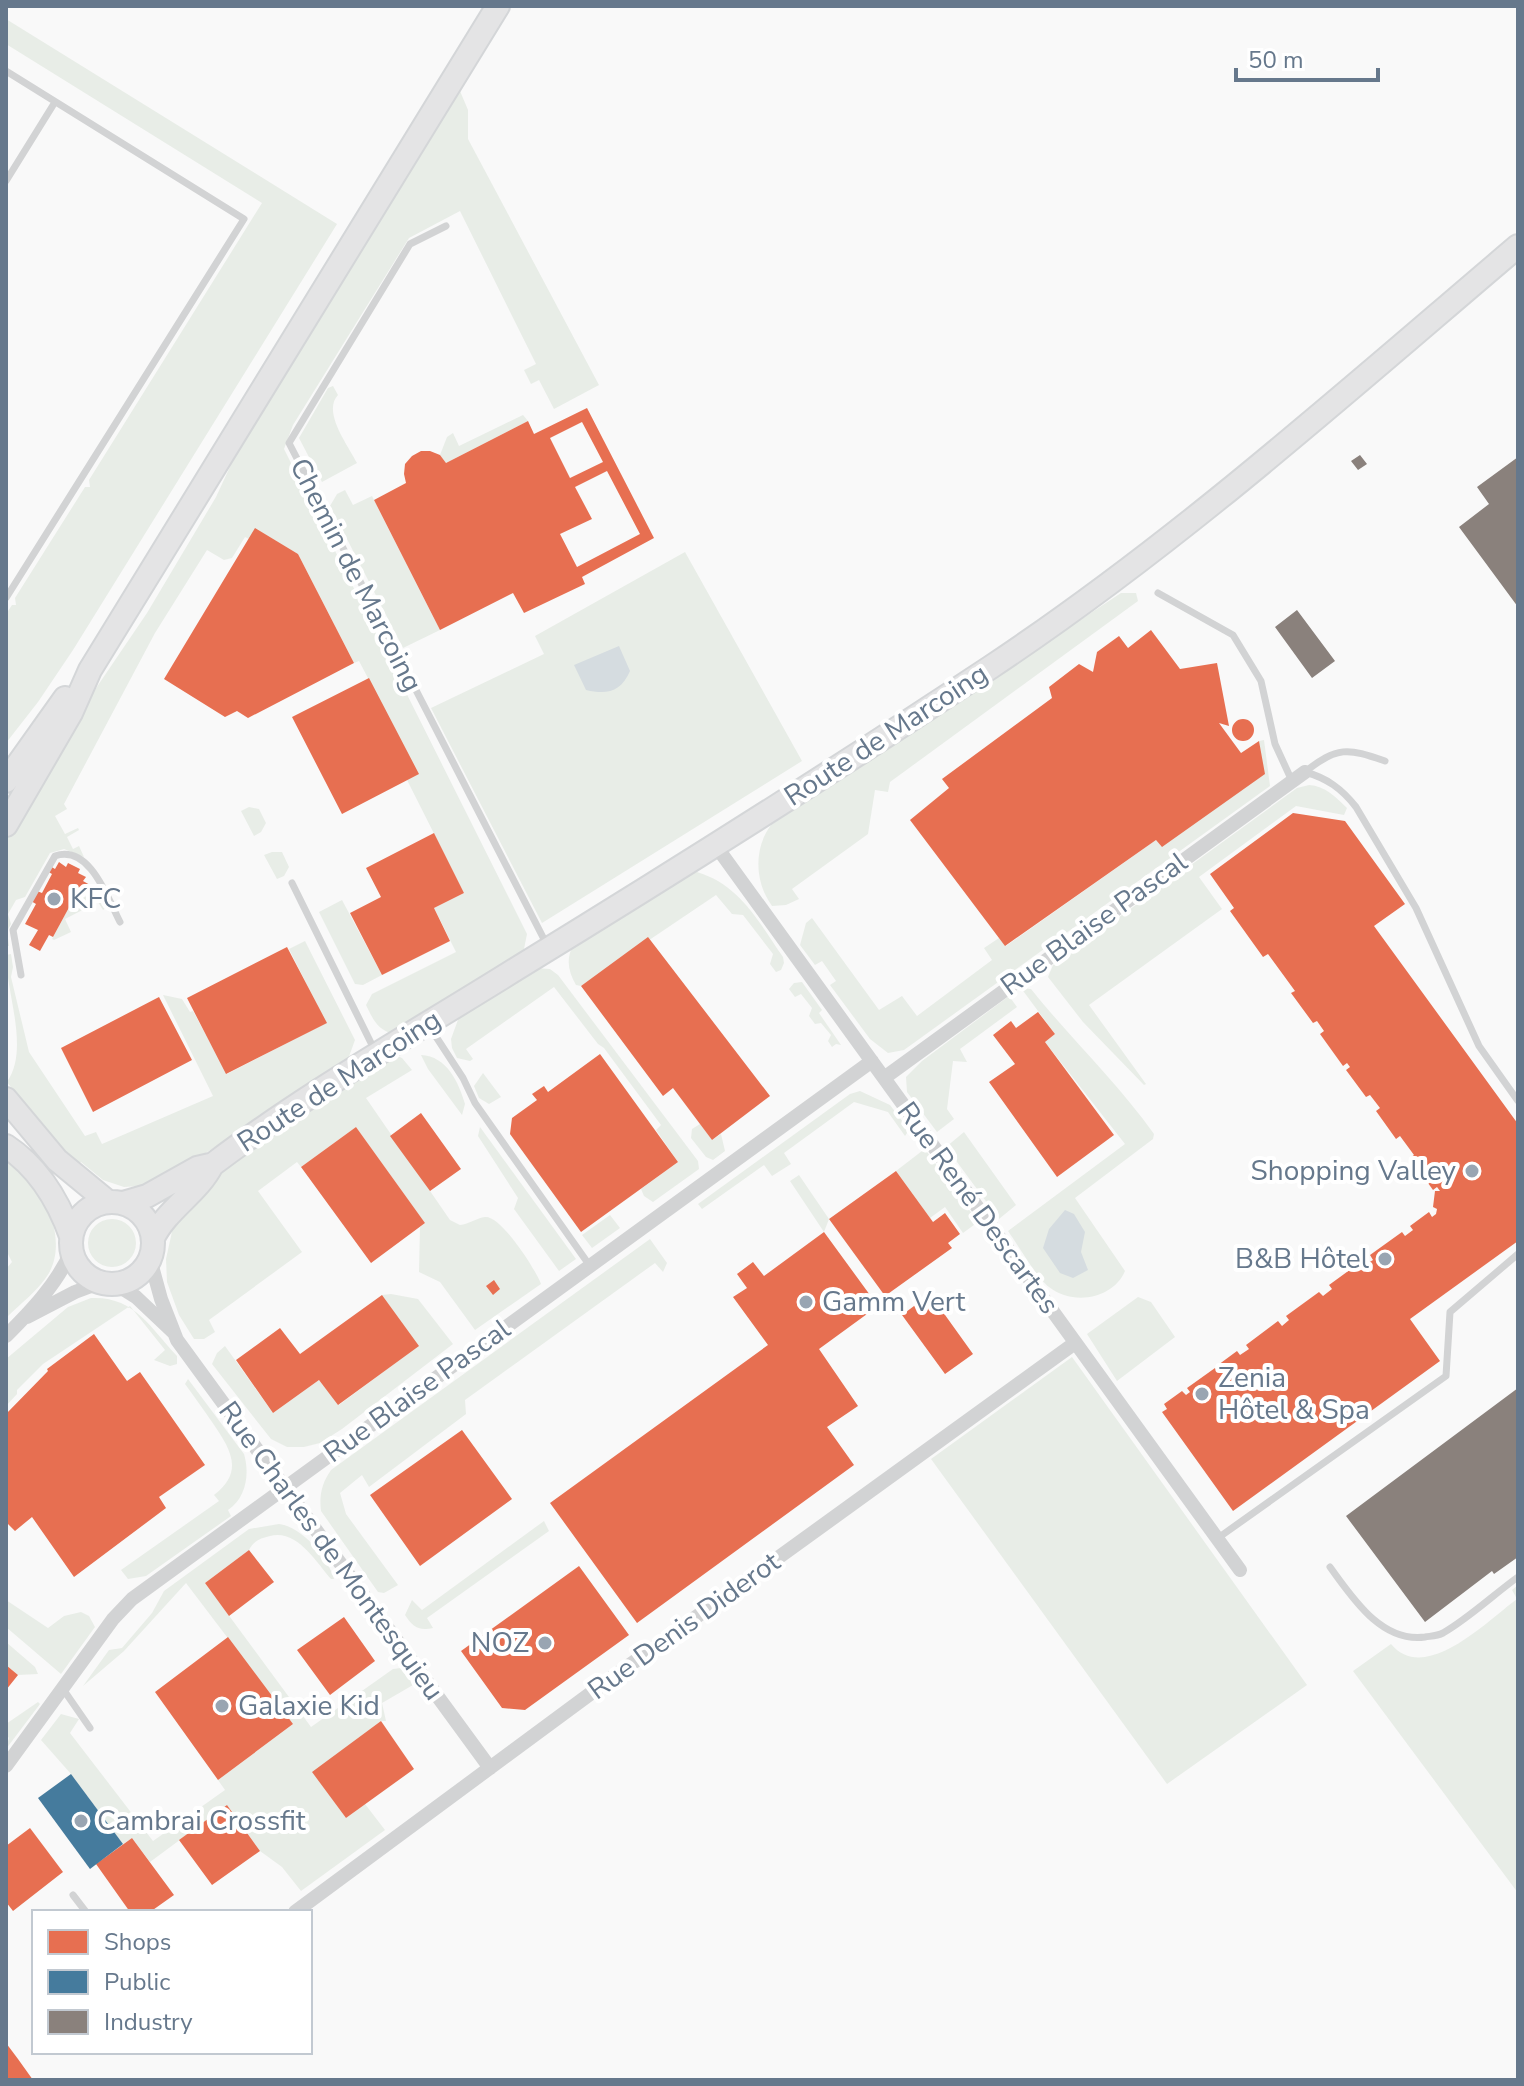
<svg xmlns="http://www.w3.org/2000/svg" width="1524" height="2086" font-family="'Nunito Sans',sans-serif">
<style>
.green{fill:#e8ede7}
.water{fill:#d5dce0}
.shops{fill:#e76f51;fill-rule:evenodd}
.public{fill:#457b9d}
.industry{fill:#8a817c}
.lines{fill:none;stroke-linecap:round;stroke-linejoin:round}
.secondary-casing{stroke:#d4d6d8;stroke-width:26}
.lane{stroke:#d2d3d4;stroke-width:7}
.street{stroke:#d2d3d4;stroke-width:14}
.secondary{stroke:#e4e4e5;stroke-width:22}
.poi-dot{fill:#99a5b2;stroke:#fff;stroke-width:3}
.labels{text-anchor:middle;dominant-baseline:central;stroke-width:8;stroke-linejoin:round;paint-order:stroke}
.street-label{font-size:28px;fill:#66788c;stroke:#fff}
.poi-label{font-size:28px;fill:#66788c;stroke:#fff;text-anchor:start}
</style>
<rect width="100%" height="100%" fill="#f9f9f9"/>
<path class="green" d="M6,19L337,224L73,650L38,702L6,743V614L12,605H16L15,598L85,487H90L89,480L262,203L6,44Z
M460,91L468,110V139L599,385L554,409L539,380L531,384L524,370L536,364L460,211L409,238L293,425L284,449L527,934L524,949L518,957L394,1034C377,1030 373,1019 366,1005L372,994L456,952L434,908L464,893L407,780L418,773L359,661L354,663L298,554L256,529L249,539L245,537L232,558L224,560L207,550L155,633L64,804L67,809L55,816L65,834L78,828L79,830L67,837L73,849L79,846L84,857L64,849L50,853L25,897L16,900L8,914L11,924L7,931L9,946H6V839L90,697L147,613L216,497L241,443Z
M333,386L338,395C322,412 348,445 357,463L322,482L299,438L328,388Z
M523,415L528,421L446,463L440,455L447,437L453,433L459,446Z
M345,490L353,505L372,496L440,630L403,648L330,506L337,494Z
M685,552L802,761L542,923L431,708L544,654L535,636Z
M1121,593H1136L1138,601L890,782L888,792L875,790L868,834L792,889L799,899L786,905L772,906C755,883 753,849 771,825Z
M1264,740L1270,786L904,1050L888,1053L870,1039L830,985L836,981L822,961L815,965L800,945L806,923L812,918L879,1010L902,996L917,1016L992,960L984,948L999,938L1006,946L1156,840L1162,846L1264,774L1259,741Z
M1309,785C1325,786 1336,797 1347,808L1344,815L1296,806L1199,877L1222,909L1089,1005L1146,1084L1144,1085L1083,1022L1048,977L1053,965L1297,788Z
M249,807L259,809L266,823L261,832L254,836L241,811Z
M272,852H282L289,867L284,876L277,879L264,855Z
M697,872C740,885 758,921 783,957L784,963L781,970L776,972L770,964L773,954L743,915L732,914L716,895L581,986L576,985C568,971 565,957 575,943L681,878Z
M98,890L107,907L103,910L98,902L65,919L71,932L54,940L52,939L75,896L81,899Z
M342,900L382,975L363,985L355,984L319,912Z
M305,941L355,1040L347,1062L170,1176L140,1186L124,1187L103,1180L81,1162L78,1164L38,1123L7,1082C30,1049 6,993 6,955L11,954L13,967L11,977L29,1052L85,1136L96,1132L102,1144L213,1096L163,995L182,999L190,1012L193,1011L227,1074L326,1023L289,949Z
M535,968L550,969L558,975L698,1161L699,1169L653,1202L644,1196L641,1189L678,1162L656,1130L661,1125L604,1048L598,1044L554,987L466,1049L473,1059L470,1061L457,1058L452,1048L451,1039L459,1017Z
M802,982L822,1010L819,1013L841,1045L836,1044L832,1047L828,1041L831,1035L821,1023L815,1024L809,1016L812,1008L801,994L795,997L789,989L794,983Z
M1021,988L1031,989C1071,1039 1117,1082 1154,1134L1153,1139L1075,1198L1125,1271C1113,1299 1073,1306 1049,1287C1037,1278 1018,1245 1008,1231L1125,1144L1045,1042L1055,1034Z
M1009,996L1017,1007L960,1049L967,1062L953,1061L947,1109L954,1119L937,1132L907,1092L906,1077L922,1061Z
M395,1055L402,1058L412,1070L366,1098L450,1220L460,1225C469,1224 477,1218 485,1217C501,1215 536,1270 541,1284L475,1330L440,1282L419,1272L420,1227L425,1223L356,1127L301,1167L297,1162L258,1191L302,1252L209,1320L215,1332L204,1339H194L179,1315L167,1282L166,1259L173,1227L220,1170L279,1127Z
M421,1055C447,1056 459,1083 465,1104L462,1115L428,1069Z
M483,1073L501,1097L489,1104L479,1098L474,1086Z
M860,1091L890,1105L909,1130L905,1136L888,1112L854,1102L784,1153L791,1164L772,1176L764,1165L702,1209L698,1204L850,1094Z
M700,1124L712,1140L721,1134L725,1151L713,1160L706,1157L691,1138L692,1129Z
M480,1127L576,1259L559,1271L514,1209L518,1198L478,1136Z
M964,1132L1016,1205L999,1219L946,1147Z
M922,1151L927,1152L978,1222L963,1233L945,1207L930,1218L896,1171Z
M6,1160C12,1165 20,1169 26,1175C49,1197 66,1243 49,1273C39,1290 20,1304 6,1318V1269L12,1262L6,1250Z
M799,1175L829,1219L824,1232L790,1181Z
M610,1215L620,1228L592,1248L582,1235Z
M88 1243a24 24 0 1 1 48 0a24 24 0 1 1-48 0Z
M650,1239L667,1263L663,1272L655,1263L465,1400L466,1414L369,1487L362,1475L340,1493L346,1514L398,1585L384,1593L378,1592L321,1511C319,1495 322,1483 331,1470Z
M391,1294L418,1299L453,1344L342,1429L320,1443L304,1447H287L271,1439L212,1364L217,1353L225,1346L273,1413L319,1380L339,1405L418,1346L382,1295Z
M1138,1297L1151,1302L1175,1337L1117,1381L1087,1334Z
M91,1298C134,1296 150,1327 177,1356V1364L170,1366L154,1360L165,1350L130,1306L43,1364L17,1390V1394L6,1406V1359L68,1307Z
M1072,1357L1307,1685L1167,1784L931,1459Z
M188,1379L244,1454C250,1474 246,1498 228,1510L231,1516L146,1576L128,1579L121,1570L219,1501L214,1495C246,1471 229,1447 212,1422C203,1409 194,1396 185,1384Z
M544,1521L549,1531L427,1618L433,1628C418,1631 413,1627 405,1615L412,1600L422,1610Z
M279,1524C302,1527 328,1557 334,1579H331C316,1562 297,1529 270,1536C261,1538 253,1541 249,1550L205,1583L311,1727L393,1669L401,1668L413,1685L382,1703L386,1721H381L313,1772L346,1818L365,1804L385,1830L301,1891L282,1867L260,1851L227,1805L150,1862L132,1838L123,1844L71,1774L41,1740L61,1714L79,1719L70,1733L153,1841L225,1790L218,1780L293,1724L186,1583L124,1651L83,1686L109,1650L122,1648L152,1613L164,1591L249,1529Z
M1518,1585V1893L1353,1671L1391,1644C1425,1685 1487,1621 1517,1599L1512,1590Z
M6,1600L48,1628L64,1616L81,1612L89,1616L95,1627L61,1674L6,1627Z
M6,1642L35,1667L38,1674L18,1675L6,1665Z
M38,1702L40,1704L6,1749L9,1738L6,1734V1724Z"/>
<path class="water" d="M619,646L630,671C621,692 607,695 586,690L574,665Z
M1065,1210L1074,1214L1085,1232L1081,1252L1088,1270L1073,1278L1060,1273L1043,1248L1049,1229Z"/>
<path class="shops" d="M587,408L654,538L582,577L585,584L524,613L513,593L440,630L374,500L406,483L404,474L405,464L412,456L421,451H430L440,455L446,463L528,421L534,434ZM582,422L603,462L570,478L550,438ZM607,471L640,534L577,567L560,534L592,519L575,487Z
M255,528L298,554L354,663L248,718L237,711L225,717L164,679Z
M1151,630L1180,669L1217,663L1229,726L1219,723L1241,753L1259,741L1265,774L1162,847L1156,840L1005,946L910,820L949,788L942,779L1052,698L1049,687L1079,664L1093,672L1097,652L1119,636L1128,648Z
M369,678L419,774L342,814L292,717Z
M1232 730a11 11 0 1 1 22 0a11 11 0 1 1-22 0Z
M1293,813L1345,821L1405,904L1374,926L1518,1124V1241L1410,1319L1440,1361L1233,1511L1162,1412L1167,1409L1164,1404L1182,1391L1186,1395L1190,1392L1187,1388L1215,1368L1218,1372L1221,1369L1218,1365L1237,1351L1240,1355L1249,1349L1246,1345L1278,1321L1282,1326L1289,1320L1286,1316L1319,1292L1323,1296L1332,1289L1329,1285L1362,1261L1365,1265L1373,1260L1370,1255L1402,1232L1405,1236L1413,1230L1410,1226L1429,1212L1432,1217L1436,1214L1437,1209L1433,1207L1435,1191H1440L1437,1187L1433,1190L1410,1158L1414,1155L1400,1136L1396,1139L1376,1111L1380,1108L1370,1095L1366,1097L1346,1070L1350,1067L1347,1063L1343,1066L1320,1034L1324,1031L1317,1021L1313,1023L1291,993L1295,991L1268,954L1263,957L1230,911L1234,908L1210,874Z
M434,833L464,893L434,908L450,941L382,975L350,913L381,897L366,868Z
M59,862L66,867L68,863L80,869L78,873L86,877L83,881L90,885L86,893L79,889L53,937L49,935L40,951L29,945L38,930L25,924L36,904L31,901L37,891L42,893L52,874L47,871L50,866L55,869Z
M648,937L770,1096L712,1140L673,1088L663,1096L581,986Z
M287,947L327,1023L226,1074L187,998Z
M159,997L192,1060L93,1112L61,1048Z
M1038,1012L1055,1034L1045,1042L1114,1135L1057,1177L989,1082L1015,1064L993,1035L1011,1021L1016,1028Z
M600,1054L678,1162L581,1232L510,1134L512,1118L537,1100L532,1094L544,1086L548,1092Z
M421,1113L461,1169L430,1191L390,1136Z
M356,1127L425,1223L371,1263L301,1167Z
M896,1171L933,1222L945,1213L960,1234L948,1243L952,1248L885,1296L829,1219Z
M824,1232L878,1306L819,1349L858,1406L827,1427L854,1465L637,1623L550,1503L768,1345L733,1297L747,1288L737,1274L753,1262L764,1276Z
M494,1280L500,1289L493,1295L486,1286Z
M930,1294L973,1354L945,1374L902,1315Z
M382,1295L419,1346L338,1405L319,1380L273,1413L236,1360L280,1328L300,1354Z
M94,1334L127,1381L140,1372L205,1465L159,1497L166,1508L74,1577L32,1517L15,1531L6,1522V1414L48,1371L47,1369Z
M462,1430L512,1499L420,1566L370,1495Z
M249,1550L274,1582L229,1616L205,1583Z
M579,1566L629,1635L525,1710L502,1708L461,1651Z
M344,1617L375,1661L330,1695L297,1650Z
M228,1637L293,1724L218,1780L155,1692Z
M6,1665L18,1675L6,1690Z
M381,1721L414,1769L346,1818L312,1772Z
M227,1805L260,1851L212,1885L179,1840Z
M30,1828L63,1872L13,1911L6,1902V1846Z
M132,1838L174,1895L150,1912H130L96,1864Z
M6,2043L18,2059L33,2080H6Z"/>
<path class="public" d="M71,1774L123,1844L90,1869L38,1798Z"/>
<path class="industry" d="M1360,455L1367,464L1358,470L1351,461Z
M1518,457V607L1459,527L1489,504L1477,487Z
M1297,610L1335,661L1312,678L1275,627Z
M1518,1388V1557L1494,1574L1492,1571L1425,1622L1346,1516Z"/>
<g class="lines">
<g class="secondary-casing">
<path id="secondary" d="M6,781L65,698
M6,825L71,713L90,670L498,6
M6,1099L57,1160L108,1202
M6,1146C38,1167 58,1200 71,1236
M71 1243a41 41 0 1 1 82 0a41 41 0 1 1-82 0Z
M123,1203L147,1196L197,1168L210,1165
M153,1238C167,1209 198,1193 212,1165C308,1092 414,1033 516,969C676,871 834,771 991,667C1179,542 1346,392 1518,246"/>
</g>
<path class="lane" d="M6,71L244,219L6,598
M6,181L55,102
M446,226L410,244L289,443L548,947
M1158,593L1233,635L1261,681L1275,744L1292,781
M1305,772C1327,778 1342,789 1356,807L1416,908L1479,1046L1518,1101
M1305,772C1337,746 1348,748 1385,761
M292,883L376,1053
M21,975L13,930L55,856C90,844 108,899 120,922
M429,1026L463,1078L475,1103L590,1266
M1218,1538L1446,1376L1450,1312L1518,1254
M1330,1567C1352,1597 1381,1643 1425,1637C1431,1636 1437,1636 1443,1633C1469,1618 1493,1595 1518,1577
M63,1689L90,1728
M73,1895L86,1912"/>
<path class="street" d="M716,846L1240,1570
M884,1078L1305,772
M150,1259L161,1299L177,1340L490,1768
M117,1285L136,1297L173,1332
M27,1317L75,1292L99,1283
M6,1336C31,1311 56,1285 71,1252
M6,1766L113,1619L132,1599L872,1061
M295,1912L598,1688L1075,1343"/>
<use href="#secondary" class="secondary"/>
</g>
<g class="poi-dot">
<circle cx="54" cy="899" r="8"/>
<circle cx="1472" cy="1171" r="8"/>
<circle cx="1385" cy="1259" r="8"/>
<circle cx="806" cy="1302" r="8"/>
<circle cx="1202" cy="1394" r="8"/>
<circle cx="545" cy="1643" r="8"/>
<circle cx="222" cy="1706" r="8"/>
<circle cx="81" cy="1821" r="8"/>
</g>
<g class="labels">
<g class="street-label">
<text transform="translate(356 575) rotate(63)">Chemin de Marcoing</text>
<text transform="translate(886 735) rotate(-33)">Route de Marcoing</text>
<text transform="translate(1094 924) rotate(-36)">Rue Blaise Pascal</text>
<text transform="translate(339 1081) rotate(-33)">Route de Marcoing</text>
<text transform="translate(978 1208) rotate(54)">Rue René Descartes</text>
<text transform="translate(417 1391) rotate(-36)">Rue Blaise Pascal</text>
<text transform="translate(331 1551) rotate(54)">Rue Charles de Montesquieu</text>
<text transform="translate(684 1626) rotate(-36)">Rue Denis Diderot</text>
</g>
<g class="poi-label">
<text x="70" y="899">KFC</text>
<text x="1456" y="1171" text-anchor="end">Shopping Valley</text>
<text x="1369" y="1259" text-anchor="end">B&amp;B Hôtel</text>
<text x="822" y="1302">Gamm Vert</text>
<text x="1218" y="1378">Zenia<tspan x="1218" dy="32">Hôtel &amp; Spa</tspan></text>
<text x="529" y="1643" text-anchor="end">NOZ</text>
<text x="238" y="1706">Galaxie Kid</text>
<text x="97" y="1821">Cambrai Crossfit</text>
</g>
</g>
<rect width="1524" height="2086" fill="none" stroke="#66788c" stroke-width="16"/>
<rect x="32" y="1910" width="280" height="144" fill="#ffffff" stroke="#c2c9d1" stroke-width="2"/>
<rect x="48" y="1930" width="40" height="24" fill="#e76f51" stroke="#c2c9d1" stroke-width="2"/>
<text x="104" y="1950" font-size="24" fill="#66788c">Shops</text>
<rect x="48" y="1970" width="40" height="24" fill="#457b9d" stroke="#c2c9d1" stroke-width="2"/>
<text x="104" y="1990" font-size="24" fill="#66788c">Public</text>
<rect x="48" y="2010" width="40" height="24" fill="#8a817c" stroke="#c2c9d1" stroke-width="2"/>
<text x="104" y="2030" font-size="24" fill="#66788c">Industry</text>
<path d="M1236 68v12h142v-12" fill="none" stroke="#66788c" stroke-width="4"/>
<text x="1248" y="68" font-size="24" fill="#66788c" stroke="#ffffff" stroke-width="6" paint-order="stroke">50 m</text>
</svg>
